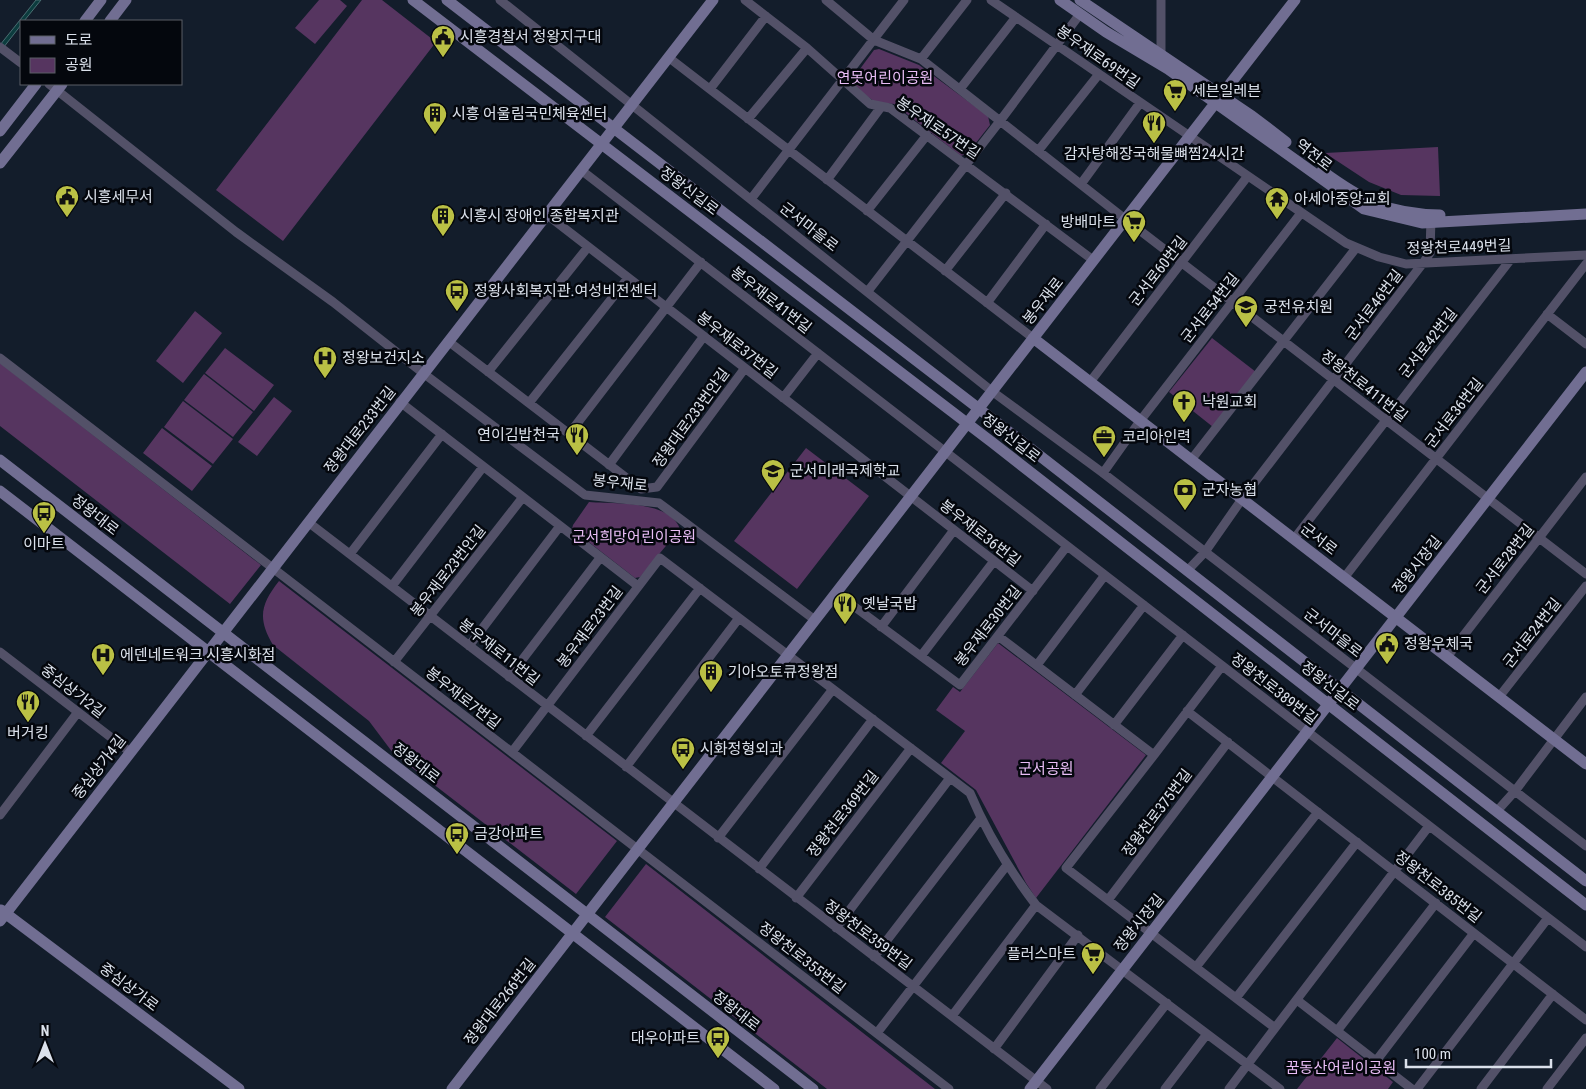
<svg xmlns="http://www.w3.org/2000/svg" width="1586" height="1089" font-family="'Roboto Condensed','Noto Sans KR',sans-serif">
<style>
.green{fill:#563560}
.water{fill:#0c3c3e;stroke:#4a6e72}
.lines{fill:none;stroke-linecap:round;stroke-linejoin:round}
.street{stroke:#535168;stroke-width:9}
.secondary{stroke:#716e92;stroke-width:11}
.labels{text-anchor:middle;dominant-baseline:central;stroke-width:5;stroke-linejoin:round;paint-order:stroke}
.poi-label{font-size:15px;fill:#dbe1eb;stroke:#04070d;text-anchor:start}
.street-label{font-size:15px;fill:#dbe1eb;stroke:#04070d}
.park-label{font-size:15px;fill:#e9bdf6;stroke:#04070d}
</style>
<rect width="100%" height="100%" fill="#131d2b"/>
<path class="green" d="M319,0H340L347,6L315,44L295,28Z
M362,0H382L436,42L283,241L216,190Z
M879,49L919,65L988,116L990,125L968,153L961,156L894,104L875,102L852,85L854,77L874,50Z
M1438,147L1440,196L1401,195L1369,182L1325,153Z
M195,311L222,333L183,383L156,361Z
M1212,338L1256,372L1213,427L1169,392Z
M225,348L274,385L254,411L205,373Z
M0,363L261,565L230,604L0,426Z
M204,374L253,412L233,437L184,400Z
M274,397L292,411L257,456L238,442Z
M183,401L233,439L213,464L164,427Z
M162,428L212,466L192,491L143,453Z
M806,448L869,496L797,589L734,541Z
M589,502C614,504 670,500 680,529L640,577L635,578L572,529L573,525Z
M279,581L617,841L576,894L393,753L369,721L273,645C257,618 261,604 279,581Z
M998,643L1146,755L1036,898L1026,883L976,790L941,763L965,731L936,710L953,687L960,692Z
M646,864L935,1089H827L605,917Z
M1337,1038L1393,1082L1388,1089H1297Z"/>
<path class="water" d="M36,0H41L24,21H21V25L0,52V45Z"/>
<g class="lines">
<path class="street" d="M500,0L993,392L1103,473L1586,846
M745,0L807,48L870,104L890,108L1093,260
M826,0L874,40L921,59L1125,219L1586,574
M991,0L1346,243L1379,257L1406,264L1586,255
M1161,0V55
M0,47L21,63
M668,57L1033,338
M921,59L967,0
M49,84L236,232L333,302L423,373L585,495L659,503L815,620
M710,89L766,16
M960,89L1016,17
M748,119L807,48
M1038,151L1099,74
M581,170L1586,947
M827,180L881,107
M1081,184L1140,103
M751,199L904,0
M867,211L927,135
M546,214L1033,591
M945,271L1006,193
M868,291L1000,121L1080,14
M987,303L1046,224
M1547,314L1586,344
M448,341L641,489L657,487L745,368
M0,358L949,1089
M488,372L588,247
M1090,382L1247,177
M783,398L818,353
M400,402L638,586
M529,403L628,278
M569,434L701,262
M1191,460L1356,248
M609,465L704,336
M1103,473L1140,421L1301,213
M308,522L1047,1089
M1294,539L1511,259
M350,554L442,434
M1188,570L1205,552L1242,499L1423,263L1430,253L1431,218
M1344,578L1586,264
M392,586L483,467
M836,593L960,685L1067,546
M881,627L954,530
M998,636L1154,755L1066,868L1275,1028L1429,826
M469,646L560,526
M0,652L130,752
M921,656L994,561
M1447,657L1586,477
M394,662L523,497
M1037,665L1105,575
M509,677L600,558
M1075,695L1144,605
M1499,697L1586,586
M1187,711L1586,1020
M1114,725L1183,635
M586,736L700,588
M512,752L660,558L970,793C987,834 1010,871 1036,905L1280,1089
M1154,755L1222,666
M626,767L739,618
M1497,811L1515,791L1586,697
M0,815L78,712
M718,838L833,689
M759,869L873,719
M796,898L911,748
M1108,900L1228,742
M836,928L950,778
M874,957L981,818
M1196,967L1318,812
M1236,998L1357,842
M1297,1000L1412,1089
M952,1016L1036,905
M1337,1031L1436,903
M877,1033L1007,865
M994,1049L1078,935
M1376,1061L1474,933
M1100,1089L1167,1003
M1165,1089L1207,1034
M1229,1089L1275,1028
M1417,1089L1548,918
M1481,1089L1553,994
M1547,1089L1586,1038"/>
<path class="secondary" d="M413,0L993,443L1586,905
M447,0L1004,428L1586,881
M1060,0L1106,32L1168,69L1364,209L1422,223L1586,214
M1080,0L1252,116L1286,142
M85,21L101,0
M110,21L126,0
M0,131L36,84
M0,163L62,84
M1322,171C1363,201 1388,214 1440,215
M1033,338L1586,764
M0,460L813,1089
M0,491L774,1089
M1,910L239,1089
M0,921L713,0
M452,1089L1295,0
M1030,1089L1586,372"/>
</g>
<defs>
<g id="civic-pin" transform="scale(1.25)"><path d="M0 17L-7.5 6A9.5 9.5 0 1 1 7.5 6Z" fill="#bac045" stroke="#04070d"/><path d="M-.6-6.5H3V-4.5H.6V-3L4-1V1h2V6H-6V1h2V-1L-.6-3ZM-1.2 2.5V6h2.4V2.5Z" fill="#111"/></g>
<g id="supermarket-pin" transform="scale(1.25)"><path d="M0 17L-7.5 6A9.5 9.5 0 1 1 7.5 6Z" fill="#bac045" stroke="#04070d"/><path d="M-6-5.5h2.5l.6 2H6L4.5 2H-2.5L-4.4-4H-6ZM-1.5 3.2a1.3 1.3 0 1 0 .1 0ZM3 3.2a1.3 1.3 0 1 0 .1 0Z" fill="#111"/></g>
<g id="building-pin" transform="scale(1.25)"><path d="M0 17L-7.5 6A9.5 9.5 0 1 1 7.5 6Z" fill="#bac045" stroke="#04070d"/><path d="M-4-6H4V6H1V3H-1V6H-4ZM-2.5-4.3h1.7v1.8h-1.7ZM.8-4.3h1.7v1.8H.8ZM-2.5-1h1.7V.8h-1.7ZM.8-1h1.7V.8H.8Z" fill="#111"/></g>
<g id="restaurant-pin" transform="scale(1.25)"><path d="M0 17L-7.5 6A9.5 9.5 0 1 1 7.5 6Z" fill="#bac045" stroke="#04070d"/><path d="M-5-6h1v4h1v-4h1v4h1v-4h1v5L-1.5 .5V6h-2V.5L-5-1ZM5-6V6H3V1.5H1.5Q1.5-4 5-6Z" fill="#111"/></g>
<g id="temple-pin" transform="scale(1.25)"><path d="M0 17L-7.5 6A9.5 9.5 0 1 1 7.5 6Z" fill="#bac045" stroke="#04070d"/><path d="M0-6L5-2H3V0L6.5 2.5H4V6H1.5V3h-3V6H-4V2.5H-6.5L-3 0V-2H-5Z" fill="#111"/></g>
<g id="bus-pin" transform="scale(1.25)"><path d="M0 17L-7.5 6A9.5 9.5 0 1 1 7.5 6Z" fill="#bac045" stroke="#04070d"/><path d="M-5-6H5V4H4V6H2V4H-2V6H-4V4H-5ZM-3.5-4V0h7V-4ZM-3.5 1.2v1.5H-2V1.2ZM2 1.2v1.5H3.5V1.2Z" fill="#111"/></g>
<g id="school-pin" transform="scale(1.25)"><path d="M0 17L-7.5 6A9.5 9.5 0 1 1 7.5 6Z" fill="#bac045" stroke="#04070d"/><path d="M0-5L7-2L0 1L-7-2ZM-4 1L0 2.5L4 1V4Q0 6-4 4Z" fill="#111"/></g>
<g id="hospital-pin" transform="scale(1.25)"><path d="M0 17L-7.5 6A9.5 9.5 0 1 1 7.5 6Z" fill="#bac045" stroke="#04070d"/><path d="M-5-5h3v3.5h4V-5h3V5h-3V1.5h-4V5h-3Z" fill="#111"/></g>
<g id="church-pin" transform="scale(1.25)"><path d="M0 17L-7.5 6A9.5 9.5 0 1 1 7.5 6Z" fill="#bac045" stroke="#04070d"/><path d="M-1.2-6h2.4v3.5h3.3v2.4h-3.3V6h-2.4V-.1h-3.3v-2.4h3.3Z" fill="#111"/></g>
<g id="office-pin" transform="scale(1.25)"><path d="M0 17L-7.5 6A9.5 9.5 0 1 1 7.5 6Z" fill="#bac045" stroke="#04070d"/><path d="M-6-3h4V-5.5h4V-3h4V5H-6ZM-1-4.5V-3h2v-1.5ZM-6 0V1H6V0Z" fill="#111"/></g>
<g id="bank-pin" transform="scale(1.25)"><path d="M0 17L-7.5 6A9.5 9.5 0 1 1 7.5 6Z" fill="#bac045" stroke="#04070d"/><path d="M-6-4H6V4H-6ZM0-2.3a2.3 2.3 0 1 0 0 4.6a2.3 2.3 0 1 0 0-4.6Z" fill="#111"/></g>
</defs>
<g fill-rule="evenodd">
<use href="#civic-pin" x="443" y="37"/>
<use href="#supermarket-pin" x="1175" y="91"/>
<use href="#building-pin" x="435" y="114"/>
<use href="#restaurant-pin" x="1154" y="123"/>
<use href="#civic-pin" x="67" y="197"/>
<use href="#temple-pin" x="1277" y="199"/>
<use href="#building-pin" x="443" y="216"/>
<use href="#supermarket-pin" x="1134" y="222"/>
<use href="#bus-pin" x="457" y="291"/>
<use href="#school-pin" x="1246" y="307"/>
<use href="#hospital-pin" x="325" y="358"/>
<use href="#church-pin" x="1184" y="402"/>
<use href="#restaurant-pin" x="577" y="435"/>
<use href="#office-pin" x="1104" y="437"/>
<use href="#school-pin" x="773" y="471"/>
<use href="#bank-pin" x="1185" y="490"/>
<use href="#bus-pin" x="44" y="513"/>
<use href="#restaurant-pin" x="845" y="604"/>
<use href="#civic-pin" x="1387" y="644"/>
<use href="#hospital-pin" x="103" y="655"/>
<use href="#building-pin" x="711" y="672"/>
<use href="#restaurant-pin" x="28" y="702"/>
<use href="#bus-pin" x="683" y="749"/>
<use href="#bus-pin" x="457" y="834"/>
<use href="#supermarket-pin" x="1093" y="954"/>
<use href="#bus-pin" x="718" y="1038"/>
</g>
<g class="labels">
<g class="poi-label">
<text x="460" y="37">시흥경찰서 정왕지구대</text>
<text x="1192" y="91">세븐일레븐</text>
<text x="452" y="114">시흥 어울림국민체육센터</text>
<text x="1154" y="154" text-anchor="middle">감자탕해장국해물뼈찜24시간</text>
<text x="84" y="197">시흥세무서</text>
<text x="1294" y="199">아세아중앙교회</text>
<text x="460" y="216">시흥시 장애인 종합복지관</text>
<text x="1116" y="222" text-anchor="end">방배마트</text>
<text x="474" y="291">정왕사회복지관.여성비전센터</text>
<text x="1264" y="307">궁전유치원</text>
<text x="342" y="358">정왕보건지소</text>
<text x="1202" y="402">낙원교회</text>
<text x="560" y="435" text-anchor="end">연이김밥천국</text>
<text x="1122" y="437">코리아인력</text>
<text x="790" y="471">군서미래국제학교</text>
<text x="1202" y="490">군자농협</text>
<text x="44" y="544" text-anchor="middle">이마트</text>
<text x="862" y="604">옛날국밥</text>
<text x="1404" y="644">정왕우체국</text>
<text x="120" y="655">에덴네트워크 시흥시화점</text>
<text x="728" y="672">기아오토큐정왕점</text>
<text x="28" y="733" text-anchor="middle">버거킹</text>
<text x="700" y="749">시화정형외과</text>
<text x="474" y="834">금강아파트</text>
<text x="1076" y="954" text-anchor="end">플러스마트</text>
<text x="700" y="1038" text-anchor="end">대우아파트</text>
</g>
<g class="street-label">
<text transform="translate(1098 57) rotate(35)">봉우재로69번길</text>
<text transform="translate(938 128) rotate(34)">봉우재로57번길</text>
<text transform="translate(1314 155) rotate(38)">역전로</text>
<text transform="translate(689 191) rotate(37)">정왕신길로</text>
<text transform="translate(809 227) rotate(38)">군서마을로</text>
<text transform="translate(1459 247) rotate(-2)">정왕천로449번길</text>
<text transform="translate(1158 271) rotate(-52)">군서로60번길</text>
<text transform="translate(771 300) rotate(38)">봉우재로41번길</text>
<text transform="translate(1043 301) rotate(-52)">봉우재로</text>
<text transform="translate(1374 305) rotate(-53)">군서로46번길</text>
<text transform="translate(1210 308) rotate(-52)">군서로54번길</text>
<text transform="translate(1428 343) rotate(-52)">군서로42번길</text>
<text transform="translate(737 345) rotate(38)">봉우재로37번길</text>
<text transform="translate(1364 386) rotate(38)">정왕천로411번길</text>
<text transform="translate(1454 413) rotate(-52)">군서로36번길</text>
<text transform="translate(691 418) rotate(-54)">정왕대로233번안길</text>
<text transform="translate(360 430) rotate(-52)">정왕대로233번길</text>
<text transform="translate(1011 438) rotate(38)">정왕신길로</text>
<text transform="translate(620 483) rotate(6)">봉우재로</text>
<text transform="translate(95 515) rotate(38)">정왕대로</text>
<text transform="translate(980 533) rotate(38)">봉우재로36번길</text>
<text transform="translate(1319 539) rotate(38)">군서로</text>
<text transform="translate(1505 559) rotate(-52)">군서로28번길</text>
<text transform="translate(1417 565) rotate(-52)">정왕시장길</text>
<text transform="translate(448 571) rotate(-52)">봉우재로23번안길</text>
<text transform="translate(988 626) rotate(-52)">봉우재로30번길</text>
<text transform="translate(590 627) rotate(-53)">봉우재로23번길</text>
<text transform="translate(1333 633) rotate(38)">군서마을로</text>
<text transform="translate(1532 633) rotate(-52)">군서로24번길</text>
<text transform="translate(499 652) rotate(38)">봉우재로11번길</text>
<text transform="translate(1330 686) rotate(38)">정왕신길로</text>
<text transform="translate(1274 689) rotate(38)">정왕천로389번길</text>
<text transform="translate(73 691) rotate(38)">중심상가2길</text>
<text transform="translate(463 698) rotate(38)">봉우재로7번길</text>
<text transform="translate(416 763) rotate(38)">정왕대로</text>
<text transform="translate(99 767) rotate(-52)">중심상가4길</text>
<text transform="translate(1157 813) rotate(-53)">정왕천로375번길</text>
<text transform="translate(843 814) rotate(-52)">정왕천로369번길</text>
<text transform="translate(1438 887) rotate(38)">정왕천로385번길</text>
<text transform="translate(1139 923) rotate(-51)">정왕시장길</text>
<text transform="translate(868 935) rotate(37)">정왕천로359번길</text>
<text transform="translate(802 958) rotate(38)">정왕천로355번길</text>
<text transform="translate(129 987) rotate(37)">중심상가로</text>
<text transform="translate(500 1002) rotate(-52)">정왕대로266번길</text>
<text transform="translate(736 1011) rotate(38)">정왕대로</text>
</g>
<g class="park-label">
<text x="885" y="78">연못어린이공원</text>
<text x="634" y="537">군서희망어린이공원</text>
<text x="1046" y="769">군서공원</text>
<text x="1341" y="1068">꿈동산어린이공원</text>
</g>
</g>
<rect x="20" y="20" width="162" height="65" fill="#04070d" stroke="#5a5e66"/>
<rect x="30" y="36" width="25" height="8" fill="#716e92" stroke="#5a5e66"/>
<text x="65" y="45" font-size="15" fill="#dbe1eb">도로</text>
<rect x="30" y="58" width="25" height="15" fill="#563560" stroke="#5a5e66"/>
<text x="65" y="70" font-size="15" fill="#dbe1eb">공원</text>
<g transform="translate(45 1044)" stroke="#04070d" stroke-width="4" paint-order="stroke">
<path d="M0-4L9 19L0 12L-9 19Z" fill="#dbe1eb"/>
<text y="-8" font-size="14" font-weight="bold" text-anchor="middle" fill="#dbe1eb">N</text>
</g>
<path d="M1406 1059v8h145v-8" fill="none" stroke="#dbe1eb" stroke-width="2.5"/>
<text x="1414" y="1059" font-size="15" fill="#dbe1eb" stroke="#04070d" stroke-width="4" paint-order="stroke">100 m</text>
</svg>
